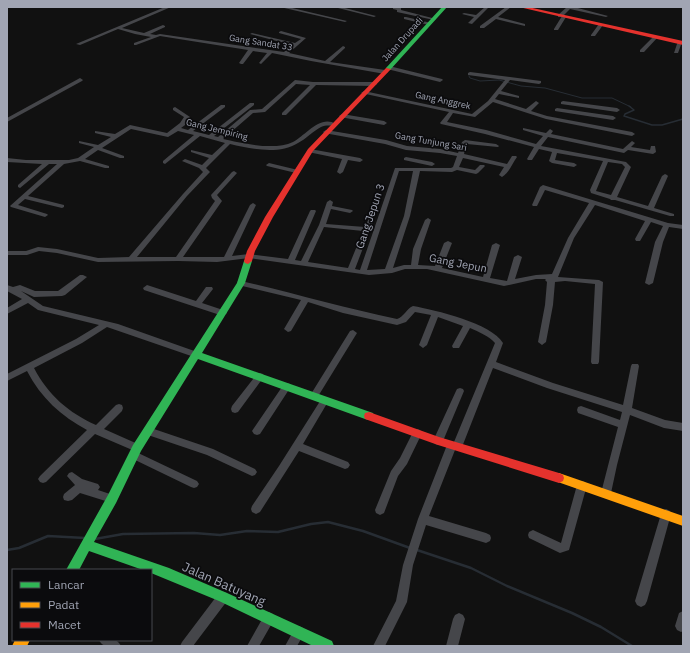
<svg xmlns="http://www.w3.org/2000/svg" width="690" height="653" font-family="'IBM Plex Sans',sans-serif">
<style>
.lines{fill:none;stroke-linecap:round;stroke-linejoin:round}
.stream-far2{stroke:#272d34;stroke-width:1}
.stream-far1{stroke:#272d34;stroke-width:1.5}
.stream{stroke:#272d34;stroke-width:2.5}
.street{fill:#45464a;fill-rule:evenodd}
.fast{fill:#30b455;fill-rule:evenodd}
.slow{fill:#ff9f0a;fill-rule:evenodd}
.jam{fill:#e5322d;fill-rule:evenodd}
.labels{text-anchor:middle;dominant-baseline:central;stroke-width:3.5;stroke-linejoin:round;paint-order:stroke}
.far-street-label{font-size:9px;fill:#a1a5b3;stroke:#0b0b0d}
.street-label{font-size:11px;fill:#a1a5b3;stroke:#0b0b0d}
.near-street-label{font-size:13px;fill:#a1a5b3;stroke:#0b0b0d}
</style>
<rect width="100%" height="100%" fill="#111"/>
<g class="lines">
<path class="stream-far2" d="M469,76L470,78L480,81L499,80L521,86L545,88L582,98H612L631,107"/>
<path class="stream-far1" d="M629,106L634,110L625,114L624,116L652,125H662L683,119"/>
<path class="stream" d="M95,539L123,534L194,533L220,535L247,531L278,532L311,524L328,522L363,531L410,548
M7,550L19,548L48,536L85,538
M417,550L471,568L507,586L572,613L601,627L632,646"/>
<path class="street" d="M165,7H171L122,28L144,33L163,25L165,26V27L150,34L156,35L160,34L284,52L292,45L250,34L252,33L295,43L301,39L279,33V32L281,31L306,38L289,53L325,61L343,46L345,47V48L330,62L385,70L388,72L385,74L311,61L272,53L261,64L259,63L267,53L253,51L243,64H241L239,63L248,50L160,36L136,45H134V43L151,37L135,34L118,29L80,45L76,44Z
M280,7H288L347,21L345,22Z
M334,7H341L376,16L374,17Z
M393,7L401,8V10L436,19L434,20L397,12V10L393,9Z
M485,7H489L472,24L468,23L474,17L462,14L464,13L476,15Z
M506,7H511L498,17L525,24V26L496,19L484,28H480V26Z
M567,7H574L608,16L606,17L570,9L562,17H558V15Z
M562,16L566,17L558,30H554V29Z
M406,17L431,23V24L429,25L404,19V17Z
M599,24L603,25L595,36H591V35Z
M654,36L658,37L644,52H640V50Z
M678,41L682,42L678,53H674Z
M389,66L442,79L443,80L440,82L387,69L386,68Z
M470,72L541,81V83L539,84L510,80L501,91L519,96V98L499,94L495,99L526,109L536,101L539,103L531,111L547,116L632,132L635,134L632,136L546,119L493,102L475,117L453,113L447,122L486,130L536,144L543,136L523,130V128L546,133L550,129L553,131L551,134L623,149L632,141L635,143L631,147L650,150L651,146H655L656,152L653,154L628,150L624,153L548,137L541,146L626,162L631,167L617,197L648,206L662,176L665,174L667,175L668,176L654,208L674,214V216H670L615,200H611L610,199L591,193L590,190L603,161L557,153L555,160L574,163L577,165L574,167L552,163L549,161L552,152L539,149L532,160H528L527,159L534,147L485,134L441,124L440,123L449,112L361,93L364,91L472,114L488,101L505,80L468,75V73ZM608,162L622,164L625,167L611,195L596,191Z
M80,78L83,80L82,81L7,122V118Z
M295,80L313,82H374L377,84L374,86L316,85L286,115H282V113L310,85L296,84L265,112L253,113L223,139C242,143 274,151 293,142C305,136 320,114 336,124C331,127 326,124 321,127C313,131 306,139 298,143C279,155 251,149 230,144L206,168L210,172L209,173L187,196L137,257H176L215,201L212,198L211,195L232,172L234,171L237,173L217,195L222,201L183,257H224L250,205L253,203L256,205L232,256L249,254L288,259L310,211L311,210H315L316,211L295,260L301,261L319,225L327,202L330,200L333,202L332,206L352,210L353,211L350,213L331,209L326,224L365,227L369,218L371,217L374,219L355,269L360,270L395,168H451L453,167L457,156L440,153L406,150L385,144L324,133L323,132L326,130L386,140L407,146L440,149L458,153L462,142L465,140L496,144L499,146L498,147L467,144L464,154L507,164L512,156H516L517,157C512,164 509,173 502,177L499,175L504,167L463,158L459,167L475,170L480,165H484L485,166L478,173L476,174L457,170L452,172L420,171L410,216L393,268L404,265H411L413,249L425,220L428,218L431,220L421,249L418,265L435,266L444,243L448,241L452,243L442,268L483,277L492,245L496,243L500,245L490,278L507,281L514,257L518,255L522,257L515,279L536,275L552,274L568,238L589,203L545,190L537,206H533L532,205L540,187L543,185L668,223L683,225V229L669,227L663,242L653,283L649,285L645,283L655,242L663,226L651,222L640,241H636L635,239L645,221L595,205L574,238L558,277L599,280L603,282L599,362L598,364H592L591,362L595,284L565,281L555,282L553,305L546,342L542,345L538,342L545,305L547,282L545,280L546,279H536L504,286L427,269H405L392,273L369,275L249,258L217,262L178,261L98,262L57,253L39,251L27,255H7V251H26L38,247L57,249L98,258L129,257L183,194L203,172L199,168L182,161L185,159L202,165L209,158L191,152V150L212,155L225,143L200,136L165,164L163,163V161L194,135L178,131L168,137L131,129L102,148L124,156V158H120L98,150L85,159L109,166V168H105L80,161L64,164L28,196L64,205V207L62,208L25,199L18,205L47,214L48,215L45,217L11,207L10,206L57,164H49L20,188L18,187V185L42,164L7,162V158L26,160H69L78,158L94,147L79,143V141L98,145L111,137L95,133V131L115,134L130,125L167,133L180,123L184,117L173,110V108L175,107L190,117L185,125L181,128L188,130L221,105H225V107L193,131L209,135L250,103H254V105L214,136L218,137L250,110L262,109ZM399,171H413L404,216L385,269L367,270ZM324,227L363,231L348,268L308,262Z
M563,101L617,108L620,110L617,112L561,104V102Z
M557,108L613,116L616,118L613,120L555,111V109Z
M342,114L384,121L387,123L384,125L340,117L339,116Z
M310,149L360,158L363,160L360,162L348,160L343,172L340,174L337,172L342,159L308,152V150Z
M406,157L432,162L435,164L432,166L404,160V158Z
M269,163L298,170L299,171L296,173L267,166L266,165Z
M80,275H83L87,277L65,295L62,296L34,297L21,291L43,306L118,324L200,353L201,355L200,357L197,358L107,327L82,343L34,368C48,395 69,413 96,425L116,405L119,404L122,405L123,408L122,411L104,429L140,445L142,448L140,451L137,452L95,434L46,482L43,483L40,482L38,479L40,476L87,430C61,416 41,398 27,371L7,381V374L76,339L99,325L38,310L28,303L7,314V308L22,299L7,291V285L13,287L20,285L35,291H58Z
M238,281H241C293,293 344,308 397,319C404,317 406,309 413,306C435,310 491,323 503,343L496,362L553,383L623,405L631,366L632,364H638L639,366L632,408L665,420L683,423V431L664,428L630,415L617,465L611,493L610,496L606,497L602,496L601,493L618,427L578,413L577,410L578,407L581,406L620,420L622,412L547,388L493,368L462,447L460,450H455L429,516L486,533L490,535L491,538L490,541L486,543L426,525L413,565L407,602L385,646H373L396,601L403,565L418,519L447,445L449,442H454L495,343C489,336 479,332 470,328L459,348H453L452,346L463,326L438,317L427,345L423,348L419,345L431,315L415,312L406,322L397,325L343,313L308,302L291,331L288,332L284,329L301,300L238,285L237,283Z
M147,285L196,301L206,287H212L213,289L202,303L226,311L227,313L223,316L144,290L143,288Z
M353,330L357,333L317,398L314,399L311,398L310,396L311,394L350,331Z
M260,373L263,374L264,376L263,378L238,412L235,413L232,412L231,409L232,406L257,374Z
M287,383L290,384L291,386L290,388L260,434L257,435L254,434L252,431L254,428L284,384Z
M460,388L463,389L464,391L443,441L441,444L438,445L435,444L433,441L456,391L457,389Z
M325,397L328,398L329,400L303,444L348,462L350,465L348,468L345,469L299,451L260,512L256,514L252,512L251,509L252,506L279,466L322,398Z
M148,427L213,449L255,469L257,472L255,475L252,476L207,455L145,434L143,431L145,428Z
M417,429L420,430L422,433L407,464L398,476L384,513L380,515L376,513L375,510L391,471L400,458L414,430Z
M134,451L197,481L199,484L197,487L194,488L191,487L131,458L129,455L131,452Z
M72,472L82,479L98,484L100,487L98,490L116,496L117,499L116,502L112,503L80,493L72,500L68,501L64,500L63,497L64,494L75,485L67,476L69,473Z
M582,481L585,482L587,485L569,550L560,553L529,538L528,535L529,532L533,530L561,543L577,485L579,482Z
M666,509L670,511L671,514L647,601L645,605L641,607L637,605L635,601L661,514L662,511Z
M223,592L227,593L229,597L227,601L193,646H180L182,642L219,593Z
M683,611V631L681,632L677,630L675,626L679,613Z
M269,612L273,614L275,618L259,646H247L265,614Z
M459,613L463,615L465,619L458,646H446L453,619L455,615Z
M299,626L303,628L305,632L297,646H285L295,628Z
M99,640C107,640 117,637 121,646C113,646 103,649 99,640Z"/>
<path class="fast" d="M442,7H447L390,70H386V68Z
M248,258L252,261L245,283L202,353L373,413L374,416L373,419L369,420L365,419L198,359L141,451L116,503L94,542L169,568L227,593L332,641L334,646H313L219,601L151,573V570H143L89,551L79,570H66L108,495L133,445L237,283L244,261Z"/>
<path class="slow" d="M559,473L683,516V526L555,481L554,478L555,475Z
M15,640H30L27,646H12Z"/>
<path class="jam" d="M519,7H528L683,41V45Z
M386,68L391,69L313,151L273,217L255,251L252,261L248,264L245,263L244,261L247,251L265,217L308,149Z
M369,412L439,437L559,473L563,475L564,478L563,481L559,483L438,445L365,419L364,416L365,413Z"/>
</g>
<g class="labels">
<g class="far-street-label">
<text transform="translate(402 39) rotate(-48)">Jalan Drupadi</text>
<text transform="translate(261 42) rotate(9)">Gang Sandat 33</text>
<text transform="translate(443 100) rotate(12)">Gang Anggrek</text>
<text transform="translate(217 129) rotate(14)">Gang Jempiring</text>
<text transform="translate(431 141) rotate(10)">Gang Tunjung Sari</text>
</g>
<g class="street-label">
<text transform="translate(370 216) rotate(-71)">Gang Jepun 3</text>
<text transform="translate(458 263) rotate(11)">Gang Jepun</text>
</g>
<g class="near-street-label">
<text transform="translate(224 584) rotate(24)">Jalan Batuyang</text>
</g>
</g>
<rect width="690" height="653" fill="none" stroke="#a1a5b3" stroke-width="16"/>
<rect x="12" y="569" width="140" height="72" fill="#0b0b0d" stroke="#47494f"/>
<rect x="20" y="582" width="20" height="6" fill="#30b455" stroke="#47494f"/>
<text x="48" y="589" font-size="12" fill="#a1a5b3">Lancar</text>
<rect x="20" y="602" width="20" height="6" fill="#ff9f0a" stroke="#47494f"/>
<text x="48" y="609" font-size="12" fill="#a1a5b3">Padat</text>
<rect x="20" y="622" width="20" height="6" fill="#e5322d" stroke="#47494f"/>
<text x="48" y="629" font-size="12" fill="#a1a5b3">Macet</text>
</svg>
